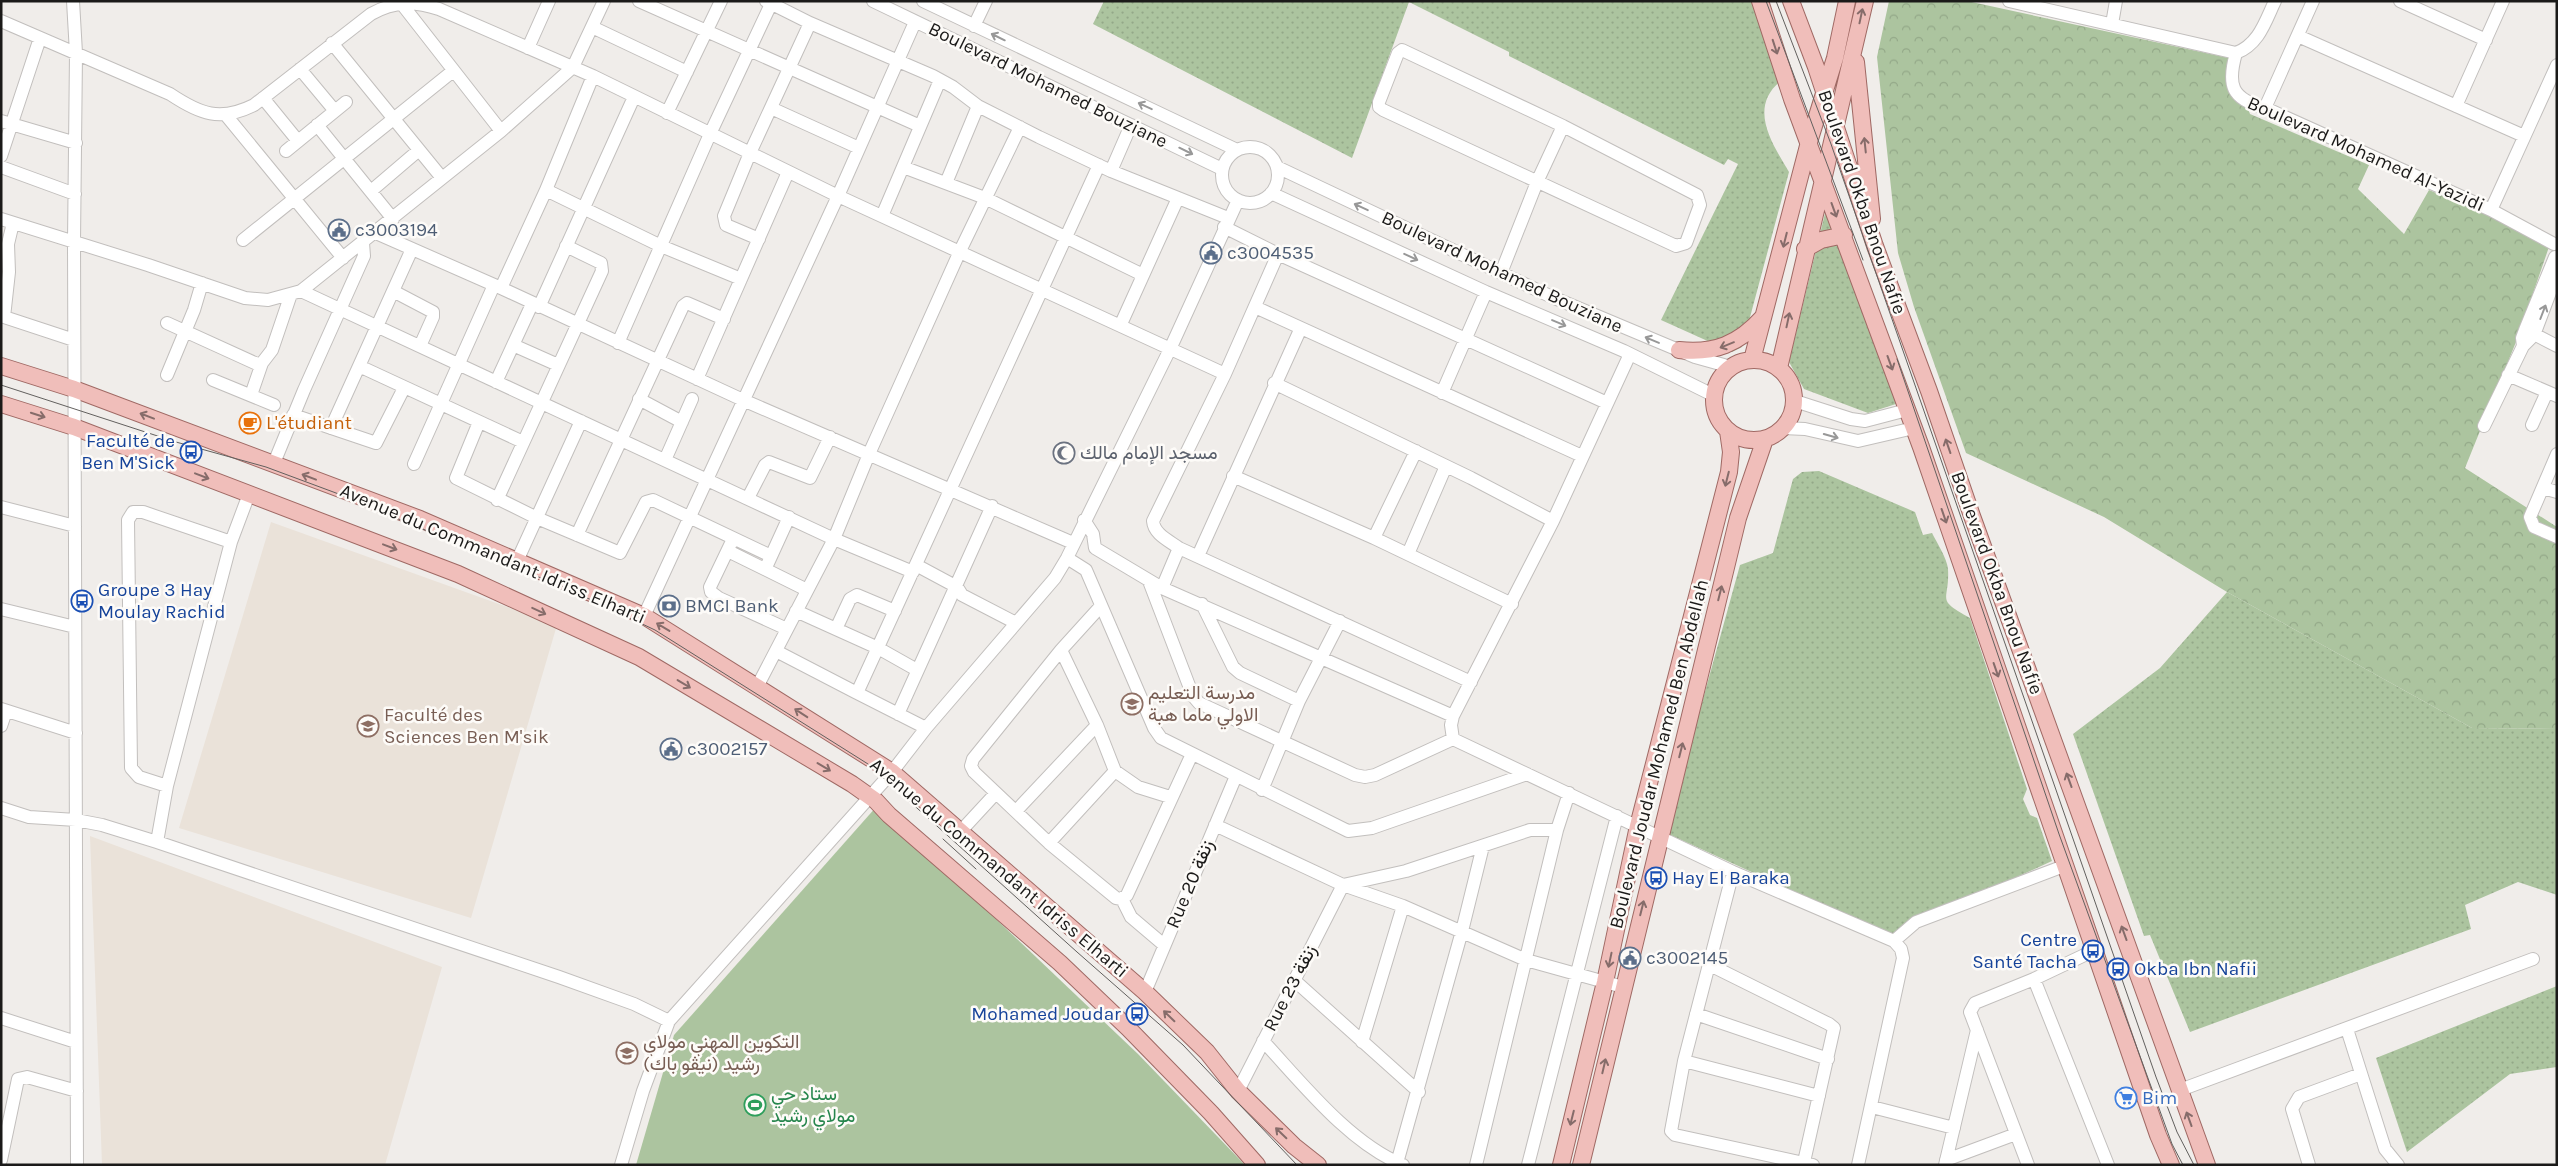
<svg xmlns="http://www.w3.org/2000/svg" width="2558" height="1166" font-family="Karla,Vazirmatn,sans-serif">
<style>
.built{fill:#eae2d9}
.grass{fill:url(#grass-dots)}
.park{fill:url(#park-crowns)}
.garden{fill:#acc49f}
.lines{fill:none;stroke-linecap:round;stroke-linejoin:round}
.minor-casing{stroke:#c2bfbd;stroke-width:14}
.major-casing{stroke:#9f6964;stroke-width:18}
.minor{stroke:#fff;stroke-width:12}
.major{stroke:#f0beba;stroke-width:16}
.tram{stroke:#62605e;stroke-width:1}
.oneway{stroke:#866c6a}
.oneway2{stroke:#989898}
.labels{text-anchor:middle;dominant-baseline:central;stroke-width:5;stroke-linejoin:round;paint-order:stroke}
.street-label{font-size:19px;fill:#1b1a19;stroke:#fdfbf8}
.service-label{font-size:19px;fill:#4e5e75;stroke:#fdfbf8;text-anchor:start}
.food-label{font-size:19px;fill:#c56008;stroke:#fdfbf8;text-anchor:start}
.transit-label{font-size:19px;fill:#164399;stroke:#fdfbf8;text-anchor:end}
.worship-label{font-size:19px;fill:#5b616d;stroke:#fdfbf8;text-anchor:start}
.education-label{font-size:19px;fill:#785e54;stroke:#fdfbf8;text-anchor:start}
.leisure-label{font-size:19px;fill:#27864d;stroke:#fdfbf8;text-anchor:start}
.shop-label{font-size:19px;fill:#366cbe;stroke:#fdfbf8;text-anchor:start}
</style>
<defs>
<pattern id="grass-dots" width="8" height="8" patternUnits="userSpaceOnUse" patternTransform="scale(1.25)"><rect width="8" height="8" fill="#acc49f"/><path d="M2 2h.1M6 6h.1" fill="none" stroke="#93a888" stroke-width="1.8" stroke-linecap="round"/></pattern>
<pattern id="park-crowns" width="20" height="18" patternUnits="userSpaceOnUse" patternTransform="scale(1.25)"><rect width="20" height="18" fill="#acc49f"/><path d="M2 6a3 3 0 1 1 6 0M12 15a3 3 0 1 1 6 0" fill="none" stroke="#93a888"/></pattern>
</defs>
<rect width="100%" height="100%" fill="#f0edea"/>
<path class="built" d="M271,522L557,625L471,918L179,828Z
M90,836L442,967L385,1165H102Z"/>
<path class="grass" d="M1104,1H1756L1782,80C1747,107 1772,143 1789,172L1742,347L1732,352L1661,320L1738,164L1728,159L1724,165L1509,56V52L1409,2L1352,158L1093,24Z
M1827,205L1899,403L1868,413L1804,389L1789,362Z
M1819,471L1915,512L1923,535L1932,533C1937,543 1947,558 1948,569C1950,602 1934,598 1970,618L2027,789L2023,799L2030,815L2037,818L2052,861L1890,935L1666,833L1740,565L1773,553L1793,479L1802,472Z
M2227,592L2472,728L2557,729V895L2518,882L2465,905L2471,929L2190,1032L2150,935L2144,936L2073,734L2160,668Z
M2557,986V1067L2510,1074L2407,1152L2376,1058Z"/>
<path class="park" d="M1889,1H1967L2229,58L2250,114L2369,165L2358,189L2404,234L2429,190L2551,241L2518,337L2465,468L2557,527V729L2472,728L2227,592L2104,517L1966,453L1914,307L1898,253L1877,57Z"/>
<path class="garden" d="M877,806L1138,1054L1245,1165H636L674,1035Z"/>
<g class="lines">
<g class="minor-casing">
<path id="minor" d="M73,1L76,53L74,242L77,1165
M639,1L920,126
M766,1L810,23L933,76L953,87L978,106L1039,137L1111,171L1228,218
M873,1L1222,169
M923,1L1237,150
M2009,1L2236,53
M2400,1L2486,40
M401,3L501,131
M1,21L170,94C200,114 220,122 254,105L371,14C395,1 414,1 439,9L593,76L838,196L1225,374
M2112,24L2116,1
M974,26L986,1
M592,27L687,72
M2298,36L2524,136
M332,43L442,178
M528,48L549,1
M1402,50L1563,126L1697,195L1700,205L1686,243L1676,246L1383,110L1379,107V102L1398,53Z
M2236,53C2227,85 2231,99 2265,108L2491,210L2554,244
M2236,53C2259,44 2265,22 2275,1
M300,69L335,111
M593,76L546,190L661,246L741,279
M263,98L298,141
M2456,106L2503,1
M771,108L859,148
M2265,108L2313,1
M667,113L721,1
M225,114L343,258
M1,121L76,143
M317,125L393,219
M1222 175a28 28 0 1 1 56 0a28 28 0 1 1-56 0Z
M286,151L346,102
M1,156L40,38
M1,167L75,194
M903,167L985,198L1143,275
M1277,167L1552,297L1695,357L1731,367
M1111,171L1131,125
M946,183L978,106
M371,191L419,150
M1271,193L1486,292L1624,351L1715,396
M2491,210L2557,65
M882,216L940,80
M1,219L148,265L245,298L268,300L301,291L501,131L573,67L604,1
M1224,227L1278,254L1607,403
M376,233L501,288L743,400L1073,543
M759,239L726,225L724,216L750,153L810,23
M243,240L453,71
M1278,254L1225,374L1153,521C1154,534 1168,540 1179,548L1471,682
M1501,273L1537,182L1563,126
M501,288L546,190
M301,291L834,539L913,572
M393,291L433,312V317L420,346
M539,307L634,97
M1255,307L1582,456
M1,316L74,340
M4,317L9,272L8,244L13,223
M167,323L257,364L262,363L272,350L291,294
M1121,324L1178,198
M2528,331L2557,346
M618,343L710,134L771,4
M513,345L558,365
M2523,346L2522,338L2525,330L2555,257
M359,366L523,442
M167,375L194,310L202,283
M2508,375L2557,396
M697,379L788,172
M213,380L274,405
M496,382L532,304
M1274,383L1471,478L1553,521
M1442,393L1486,292
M251,395L262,363
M639,399L682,422
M1795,401L1851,419L1865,421L1907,410
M293,415L376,443L404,388
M479,422L456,478L537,518L620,553L646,502L653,500L771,556
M2532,425L2547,392
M2484,426L2523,346L2534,335L2557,274
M331,428L412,249
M1783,428L1805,429L1858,441L1914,428
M2557,454L2530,517L2534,527L2557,537
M665,460L692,399
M274,463L304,390L364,256L363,243
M414,464L494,285
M1233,476L1374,538L1512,604
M2543,488L2557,492
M748,498L765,465L769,462L810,478L830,437
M497,500L602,271L601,263L566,246
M1,507L75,526
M1084,520L1093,534L1095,548L1162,588L1453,716
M577,535L683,306L687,303L724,319
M1374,538L1416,451
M733,539L710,587L711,592L719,598L787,629
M728,551L807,590
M1408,554L1446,466
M1198,556L1300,330
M1067,558L1086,570L1154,728L1161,738L1348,831L1372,828L1527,774
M517,561L581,421
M768,563L789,517
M916,565L957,587L962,595L1016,623
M1149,581L1193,696L1199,703L1355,775L1365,777L1375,775L1453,739L1733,872L1894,941L1901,949L1903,958L1858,1165
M1162,588L1179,548
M1202,604L1233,667L1240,673L1299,701
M1100,607L1061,650L973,759L971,766L974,772L1049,843L1116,898L1122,899L1127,895L1192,754
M1,609L75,627
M796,611L878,648L917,670
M644,616L838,196L915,22
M836,629L850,599L857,595L895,611
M1061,650L1097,725L1115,771L1138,787L1170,797
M776,651L857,693
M758,685L834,539L869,454L960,251L1020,127
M1,709L76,733
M898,714L992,506
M1,726L6,711
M926,728L857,693L1099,165
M1453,739L1451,725L1453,716L1553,521L1630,354
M167,786L139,777L131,768L128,520L133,512H143L231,542
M1262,790L1299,701L1340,621
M1,808L29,817L76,820L102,825L157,842L559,977L634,1004L669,1021
M1016,811L1097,725
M1215,825L1343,885L1406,871L1530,830H1557
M960,832L996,793
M157,842L167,786L231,542L249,494
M1049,843L1115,771
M1733,872L1684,1061L1671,1131L1675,1135L1813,1165
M1122,899L1131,917L1164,945
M1894,941L1916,922L2064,866
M1708,964L1829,1024L1834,1028L1804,1162
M2034,979L2108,1165
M1294,980L1419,1092
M1145,992L1236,776
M1696,1014L1828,1059
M1,1018L76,1042
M2347,1029L2385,1149L2398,1165
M1263,1041C1302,1083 1349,1143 1403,1165
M1362,1042L1403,906
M1684,1061L1819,1096
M2180,1090L2533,959
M1238,1091L1343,885L1403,906L1526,960L1623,987
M1872,1107L1954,1128
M1,1160L18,1079L27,1077L77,1091
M1946,1160L2016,1134
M1397,1163L1462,931L1483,846
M621,1165L643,1091L669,1021L892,772L926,728L1055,578L1067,558L1171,347L1238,200
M1476,1165L1557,830L1569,793
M1528,1165L1617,816
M1945,1165L1977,1030
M2028,1165L1970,1012L1975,1003L2034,979L2093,951
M2309,1165L2292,1109L2299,1097L2361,1074"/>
</g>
<g class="major-casing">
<path id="major" d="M1760,1L1792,99L1921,447L2158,1135L2171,1165
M1791,1L1816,67L1875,246L1929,391L1972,516L2207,1165
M1856,62L1872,219
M1805,249L1821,240L1844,235
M1679,350C1714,354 1739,344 1763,317
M1714 400a40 40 0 1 1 80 0a40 40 0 1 1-80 0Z
M1752,360L1809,142L1835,58L1847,1
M1,366L74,389L420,519L644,616L892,772L1145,992L1207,1052L1238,1091L1294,1146L1318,1165
M1779,368L1865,1
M1,404L74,427L458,574L639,657L852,784L876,801L889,815L1060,963L1128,1028L1211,1113L1257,1165
M1561,1165L1605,982L1638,826L1729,472L1731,452L1728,431
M1581,1165L1738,518L1765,439"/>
</g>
<use href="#minor" class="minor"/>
<use href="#major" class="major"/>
<path class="tram" d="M1766,1L1863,260
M1776,1L1831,144L2156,1077L2177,1132L2194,1165
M1897,359L2059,834L2172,1144L2183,1165
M1,385L176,442L266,467L336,493L570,590L655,630L868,764L1077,952L1183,1045L1297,1165
M943,839L976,869"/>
</g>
<defs><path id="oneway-shaft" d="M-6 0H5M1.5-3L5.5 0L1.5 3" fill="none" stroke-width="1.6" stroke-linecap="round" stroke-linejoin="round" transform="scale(1.25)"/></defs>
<g class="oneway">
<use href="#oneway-shaft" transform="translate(1861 16) rotate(-78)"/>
<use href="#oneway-shaft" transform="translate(1775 47) rotate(72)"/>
<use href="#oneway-shaft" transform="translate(1865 145) rotate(-96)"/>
<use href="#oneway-shaft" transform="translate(1834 210) rotate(70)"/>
<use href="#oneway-shaft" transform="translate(1785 240) rotate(104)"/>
<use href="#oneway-shaft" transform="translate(1788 320) rotate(-78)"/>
<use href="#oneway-shaft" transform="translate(1727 345) rotate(158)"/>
<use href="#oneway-shaft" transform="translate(1890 363) rotate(70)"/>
<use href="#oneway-shaft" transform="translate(38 415) rotate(18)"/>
<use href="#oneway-shaft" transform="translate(147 416) rotate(-159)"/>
<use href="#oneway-shaft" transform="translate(1948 446) rotate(-109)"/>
<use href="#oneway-shaft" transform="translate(202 476) rotate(21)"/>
<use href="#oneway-shaft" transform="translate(309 477) rotate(-159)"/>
<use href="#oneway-shaft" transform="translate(1727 479) rotate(104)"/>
<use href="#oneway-shaft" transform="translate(1944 516) rotate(71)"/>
<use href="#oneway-shaft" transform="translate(390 547) rotate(21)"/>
<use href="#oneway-shaft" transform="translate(1720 593) rotate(-76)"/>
<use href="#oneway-shaft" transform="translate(539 611) rotate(25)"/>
<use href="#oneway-shaft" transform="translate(663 627) rotate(-149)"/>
<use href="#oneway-shaft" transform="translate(1996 670) rotate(71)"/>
<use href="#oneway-shaft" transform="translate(684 684) rotate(31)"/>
<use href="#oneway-shaft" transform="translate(801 713) rotate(-147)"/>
<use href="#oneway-shaft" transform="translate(1681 750) rotate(-76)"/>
<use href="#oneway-shaft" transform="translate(824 767) rotate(31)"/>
<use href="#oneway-shaft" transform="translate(2069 780) rotate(-110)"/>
<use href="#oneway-shaft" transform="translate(1642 908) rotate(-76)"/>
<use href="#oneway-shaft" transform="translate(2124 933) rotate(-110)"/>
<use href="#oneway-shaft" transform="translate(1610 960) rotate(102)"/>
<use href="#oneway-shaft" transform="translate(1169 1016) rotate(-136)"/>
<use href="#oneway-shaft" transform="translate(1604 1066) rotate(-77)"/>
<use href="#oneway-shaft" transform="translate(1572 1118) rotate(104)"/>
<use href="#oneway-shaft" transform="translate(2189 1119) rotate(-110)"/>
<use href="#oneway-shaft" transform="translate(1281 1133) rotate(-136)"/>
</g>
<g class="oneway2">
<use href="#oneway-shaft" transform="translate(998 37) rotate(-154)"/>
<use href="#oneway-shaft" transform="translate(1145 106) rotate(-155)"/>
<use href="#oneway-shaft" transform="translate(1186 151) rotate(26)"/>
<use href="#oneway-shaft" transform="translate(1361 207) rotate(-155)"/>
<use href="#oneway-shaft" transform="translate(1411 257) rotate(25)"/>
<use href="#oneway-shaft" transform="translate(2543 312) rotate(-69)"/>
<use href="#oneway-shaft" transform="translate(1559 323) rotate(23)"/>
<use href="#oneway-shaft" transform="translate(1652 340) rotate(-157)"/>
<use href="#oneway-shaft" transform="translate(1831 436) rotate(16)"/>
</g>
<defs>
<g id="civic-ring" transform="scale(1.125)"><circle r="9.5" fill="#fdfbf8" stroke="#5c6f8a" stroke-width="1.5"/><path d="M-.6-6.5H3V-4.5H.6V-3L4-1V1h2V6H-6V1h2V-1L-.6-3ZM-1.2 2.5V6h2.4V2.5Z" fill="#5c6f8a"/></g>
<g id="cafe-ring" transform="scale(1.125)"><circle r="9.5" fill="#fdfbf8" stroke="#e8710a" stroke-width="1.5"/><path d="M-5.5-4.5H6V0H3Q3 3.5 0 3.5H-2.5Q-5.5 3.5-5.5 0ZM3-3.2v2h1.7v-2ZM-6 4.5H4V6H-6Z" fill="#e8710a"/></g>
<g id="bus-ring" transform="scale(1.125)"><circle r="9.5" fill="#fdfbf8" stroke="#1a4fb4" stroke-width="1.5"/><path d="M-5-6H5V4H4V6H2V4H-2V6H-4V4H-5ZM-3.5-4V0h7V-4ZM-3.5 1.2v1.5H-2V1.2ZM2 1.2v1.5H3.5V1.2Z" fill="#1a4fb4"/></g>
<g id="mosque-ring" transform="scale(1.125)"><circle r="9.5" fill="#fdfbf8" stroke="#6b7280" stroke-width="1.5"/><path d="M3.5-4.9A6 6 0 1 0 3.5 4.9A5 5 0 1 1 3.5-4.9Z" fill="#6b7280"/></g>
<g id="bank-ring" transform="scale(1.125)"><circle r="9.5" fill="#fdfbf8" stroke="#5c6f8a" stroke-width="1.5"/><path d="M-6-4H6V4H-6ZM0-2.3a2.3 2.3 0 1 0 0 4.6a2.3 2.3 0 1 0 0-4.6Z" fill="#5c6f8a"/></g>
<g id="school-ring" transform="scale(1.125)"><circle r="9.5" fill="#fdfbf8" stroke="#8d6e63" stroke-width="1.5"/><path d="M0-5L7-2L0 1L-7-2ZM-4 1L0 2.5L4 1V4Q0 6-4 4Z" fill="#8d6e63"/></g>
<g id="university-ring" transform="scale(1.125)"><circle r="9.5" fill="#fdfbf8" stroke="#8d6e63" stroke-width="1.5"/><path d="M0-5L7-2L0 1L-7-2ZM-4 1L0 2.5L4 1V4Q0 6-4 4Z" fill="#8d6e63"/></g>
<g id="supermarket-ring" transform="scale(1.125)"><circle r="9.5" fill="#fdfbf8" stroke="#3f7fe0" stroke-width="1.5"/><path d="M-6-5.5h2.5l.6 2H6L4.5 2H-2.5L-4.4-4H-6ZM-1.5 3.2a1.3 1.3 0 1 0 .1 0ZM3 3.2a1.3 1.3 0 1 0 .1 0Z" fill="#3f7fe0"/></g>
<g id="stadium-ring" transform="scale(1.125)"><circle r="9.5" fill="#fdfbf8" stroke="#2e9e5b" stroke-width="1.5"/><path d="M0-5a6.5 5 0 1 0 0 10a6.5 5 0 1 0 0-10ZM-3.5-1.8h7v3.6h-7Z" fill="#2e9e5b"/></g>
</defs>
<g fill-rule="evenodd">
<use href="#civic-ring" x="339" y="230"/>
<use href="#civic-ring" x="1211" y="253"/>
<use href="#cafe-ring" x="250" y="423"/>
<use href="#bus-ring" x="191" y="452"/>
<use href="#mosque-ring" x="1064" y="453"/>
<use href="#bus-ring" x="82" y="601"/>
<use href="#bank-ring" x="669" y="606"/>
<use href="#school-ring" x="1132" y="704"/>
<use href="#university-ring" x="368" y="726"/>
<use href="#civic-ring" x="671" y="749"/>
<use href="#bus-ring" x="1656" y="878"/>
<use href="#bus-ring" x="2093" y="951"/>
<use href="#civic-ring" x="1630" y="958"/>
<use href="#bus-ring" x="2118" y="969"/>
<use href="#bus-ring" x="1137" y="1014"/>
<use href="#school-ring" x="627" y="1053"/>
<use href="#supermarket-ring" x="2126" y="1098"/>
<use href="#stadium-ring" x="755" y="1105"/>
</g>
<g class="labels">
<g class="street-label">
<text transform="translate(1048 85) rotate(26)">Boulevard Mohamed Bouziane</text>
<text transform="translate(2366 154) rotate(24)">Boulevard Mohamed Al-Yazidi</text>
<text transform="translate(1862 202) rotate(71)">Boulevard Okba Bnou Nafie</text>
<text transform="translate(1502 272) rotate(25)">Boulevard Mohamed Bouziane</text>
<text transform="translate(493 554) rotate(23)">Avenue du Commandant Idriss Elharti</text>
<text transform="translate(1997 583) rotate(70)">Boulevard Okba Bnou Nafie</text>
<text transform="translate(1659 754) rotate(-76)">Boulevard Joudar Mohamed Ben Abdellah</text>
<text transform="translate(999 868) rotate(40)">Avenue du Commandant Idriss Elharti</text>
<text transform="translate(1190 884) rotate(-67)">Rue 20 زنقة</text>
<text transform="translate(1290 988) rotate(-63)">Rue 23 زنقة</text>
</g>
<g class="service-label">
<text x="355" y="230">c3003194</text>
<text x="1227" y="253">c3004535</text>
<text x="685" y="606">BMCI Bank</text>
<text x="687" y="749">c3002157</text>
<text x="1646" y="958">c3002145</text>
</g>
<g class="food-label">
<text x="266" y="423">L'étudiant</text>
</g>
<g class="transit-label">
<text x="175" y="441">Faculté de<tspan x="175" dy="22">Ben M'Sick</tspan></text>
<text x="98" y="590" text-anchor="start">Groupe 3 Hay<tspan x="98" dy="22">Moulay Rachid</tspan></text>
<text x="1672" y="878" text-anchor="start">Hay El Baraka</text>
<text x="2077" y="940">Centre<tspan x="2077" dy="22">Santé Tacha</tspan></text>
<text x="2134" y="969" text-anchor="start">Okba Ibn Nafii</text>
<text x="1121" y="1014">Mohamed Joudar</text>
</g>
<g class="worship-label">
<text x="1080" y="453">مسجد الإمام مالك</text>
</g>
<g class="education-label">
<text x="1148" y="693">مدرسة التعليم<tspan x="1148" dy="22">الاولي ماما هبة</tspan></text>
<text x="384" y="715">Faculté des<tspan x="384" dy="22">Sciences Ben M'sik</tspan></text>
<text x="643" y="1042">التكوين المهني مولاي<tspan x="643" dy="22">رشيد (نيڤو باك)</tspan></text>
</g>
<g class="leisure-label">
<text x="771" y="1094">ستاد حي<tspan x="771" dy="22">مولاي رشيد</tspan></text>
</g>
<g class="shop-label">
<text x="2142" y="1098">Bim</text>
</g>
</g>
<rect width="2558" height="1166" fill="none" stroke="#1b1a19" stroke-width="5"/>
</svg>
